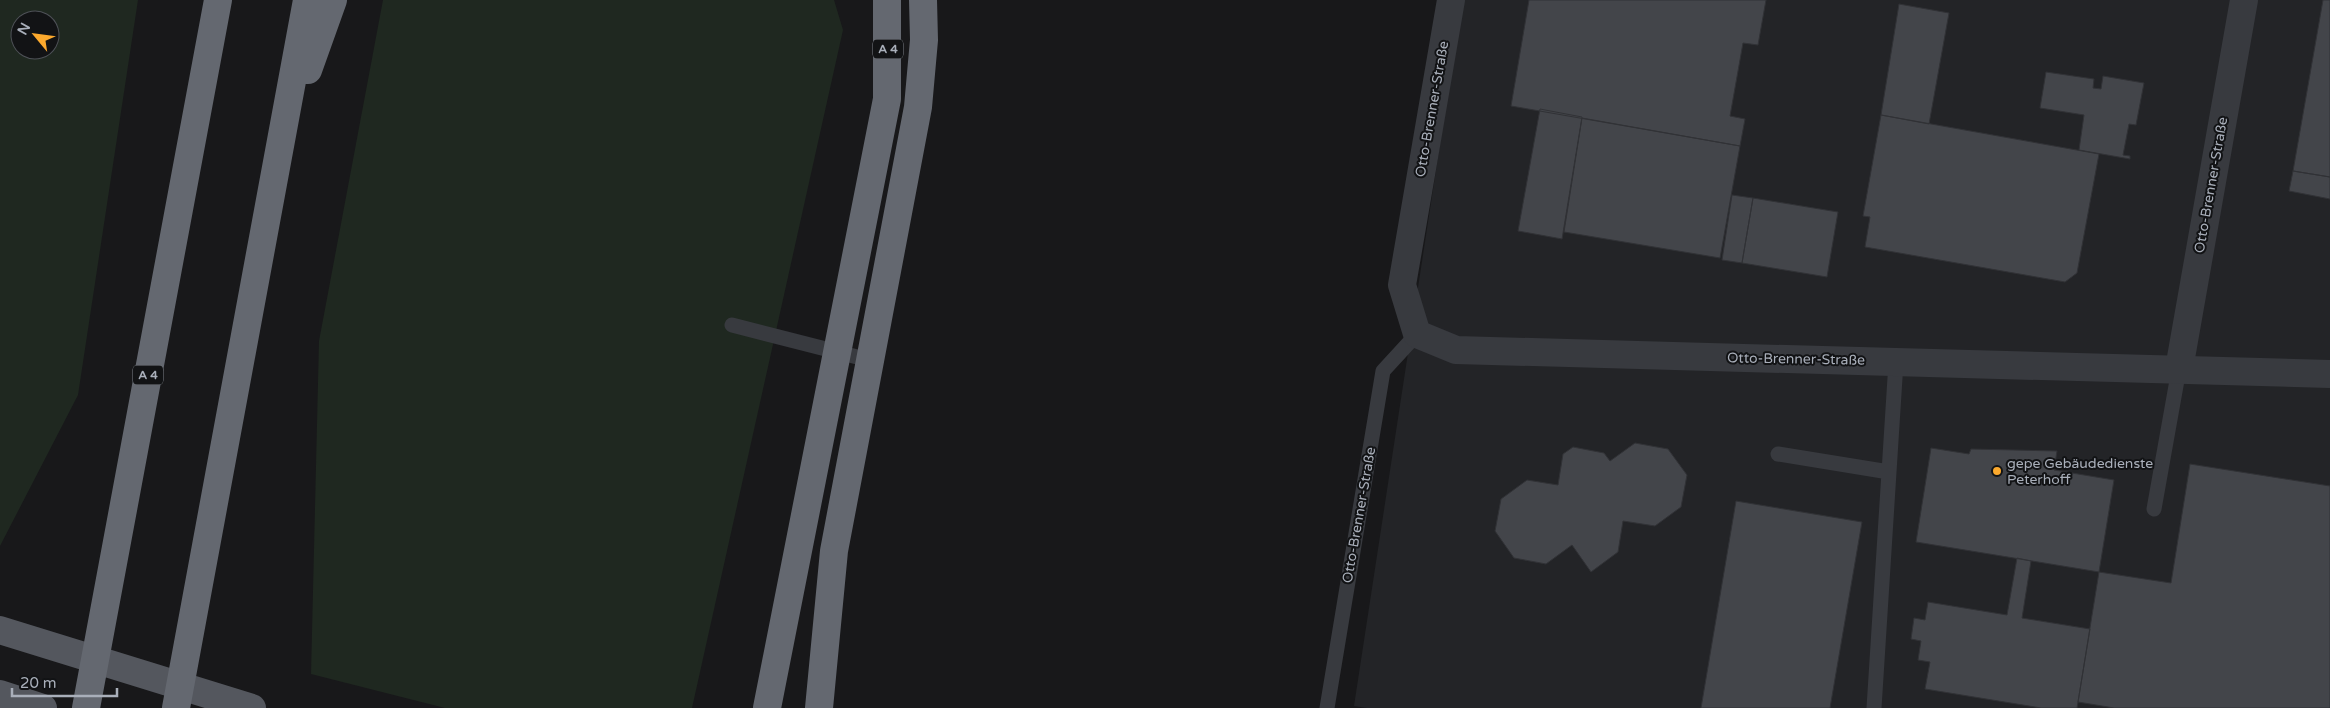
<svg xmlns="http://www.w3.org/2000/svg" width="2330" height="708" font-family="'Varela Round',sans-serif">
<style>
.built{fill:#232427}
.green{fill:#1f2820;fill-rule:evenodd}
.building{fill:#43454a;stroke:#313236}
.lines{fill:none;stroke-linecap:round;stroke-linejoin:round}
.service{stroke:#383a3f;stroke-width:15}
.minor{stroke:#383a3f;stroke-width:28}
.primary{stroke:#54575e;stroke-width:28}
.motorway{stroke:#646870;stroke-width:28}
.poi-dot{fill:#fca92d;stroke:#121315;stroke-width:2}
.labels{text-anchor:middle;dominant-baseline:central;stroke-width:4;stroke-linejoin:round;paint-order:stroke}
.shield{fill:#121315;stroke:#7c8088;stroke-width:1}
.shield-label{font-size:12px;font-weight:bold;fill:#a9afba}
.street-label{font-size:14px;fill:#a9afba;stroke:#121315}
.poi-label{font-size:14px;fill:#a9afba;stroke:#121315;text-anchor:start}
</style>
<rect width="100%" height="100%" fill="#18181a"/>
<path class="built" d="M1462,0H2330V708H1367L1354,706Z"/>
<path class="green" d="M0,0H138L78,395L0,546ZM20,20H50V50H20Z
M383,0H834L843,30L692,708H445L311,674L319,341Z"/>
<path class="building" d="M1529,0H1766L1758,45L1743,43L1730,116L1745,119L1740,146L1511,106Z
M2323,0H2330V177L2293,171Z
M1899,4L1949,13L1929,124L1881,115Z
M2046,72L2094,79L2093,88L2101,89L2103,76L2144,83L2136,125L2129,124L2123,155L2130,156V159L2079,150L2084,115L2040,108Z
M1540,109L1582,117L1562,239L1518,231Z
M1881,115L2099,154L2077,273L2065,282L1865,247L1870,217L1863,216Z
M1582,118L1740,146L1720,258L1564,232Z
M2293,171L2330,177V199L2289,191Z
M1732,195L1753,198L1742,263L1722,260Z
M1753,198L1838,212L1827,277L1742,263Z
M1635,443L1668,449L1687,475L1681,507L1655,526L1623,521L1618,552L1591,572L1572,545L1546,564L1514,558L1495,531L1501,499L1527,480L1558,485L1563,454L1573,447L1604,453L1610,461Z
M1931,448L1969,454L1971,449L2057,451L2054,470L2114,480L2099,572L1916,542Z
M2190,464L2330,486V708H2114L2078,702L2099,572L2171,583Z
M1736,501L1862,522L1830,708H1701Z
M2017,558L2031,561L2022,618L2090,629L2077,708H2041L1925,689L1930,662L1918,660L1921,641L1911,639L1914,618L1925,620L1928,602L2007,615Z"/>
<g class="lines">
<path class="service" d="M732,325L869,360
M1778,454L1889,472
M2154,509L2179,369
M1327,708L1383,371L1417,334
M1874,708L1896,362"/>
<path class="minor" d="M1451,0L1402,285L1417,334L1456,350L2330,374
M2179,369L2244,0"/>
<path class="primary" d="M0,630L252,708
M0,694L43,708"/>
<path class="motorway" d="M308,70L333,0
M86,708L218,0
M176,708L307,0
M767,708L887,99V0
M819,708L834,551L918,107L924,40L923,0"/>
</g>
<circle class="poi-dot" cx="1997" cy="471" r="5"/>
<g class="labels">
<g class="shield">
<rect x="873" y="39.5" width="30" height="19" rx="4"/>
<rect x="133" y="365.5" width="30" height="19" rx="4"/>
</g>
<g class="shield-label">
<text x="888" y="49">A 4</text>
<text x="148" y="375">A 4</text>
</g>
<g class="street-label">
<text transform="translate(1432 109) rotate(-80)">Otto-Brenner-Straße</text>
<text transform="translate(2211 185) rotate(-80)">Otto-Brenner-Straße</text>
<text transform="translate(1796 359) rotate(1)">Otto-Brenner-Straße</text>
<text transform="translate(1359 515) rotate(-80)">Otto-Brenner-Straße</text>
</g>
<g class="poi-label">
<text x="2007" y="463">gepe Gebäudedienste<tspan x="2007" dy="16">Peterhoff</tspan></text>
</g>
</g>
<g transform="translate(35 35) rotate(299)"><circle r="24" fill="#121315" stroke="#4e5157"/>
<path d="M0-4L9 19L0 12L-9 19Z" fill="#fca92d"/>
<text y="-8" font-size="14" font-weight="bold" text-anchor="middle" fill="#a9afba">N</text>
</g>
<path d="M12 688v8h105v-8" fill="none" stroke="#a9afba" stroke-width="2.5"/>
<text x="20" y="688" font-size="15" fill="#a9afba" stroke="#121315" stroke-width="4" paint-order="stroke">20 m</text>
</svg>
